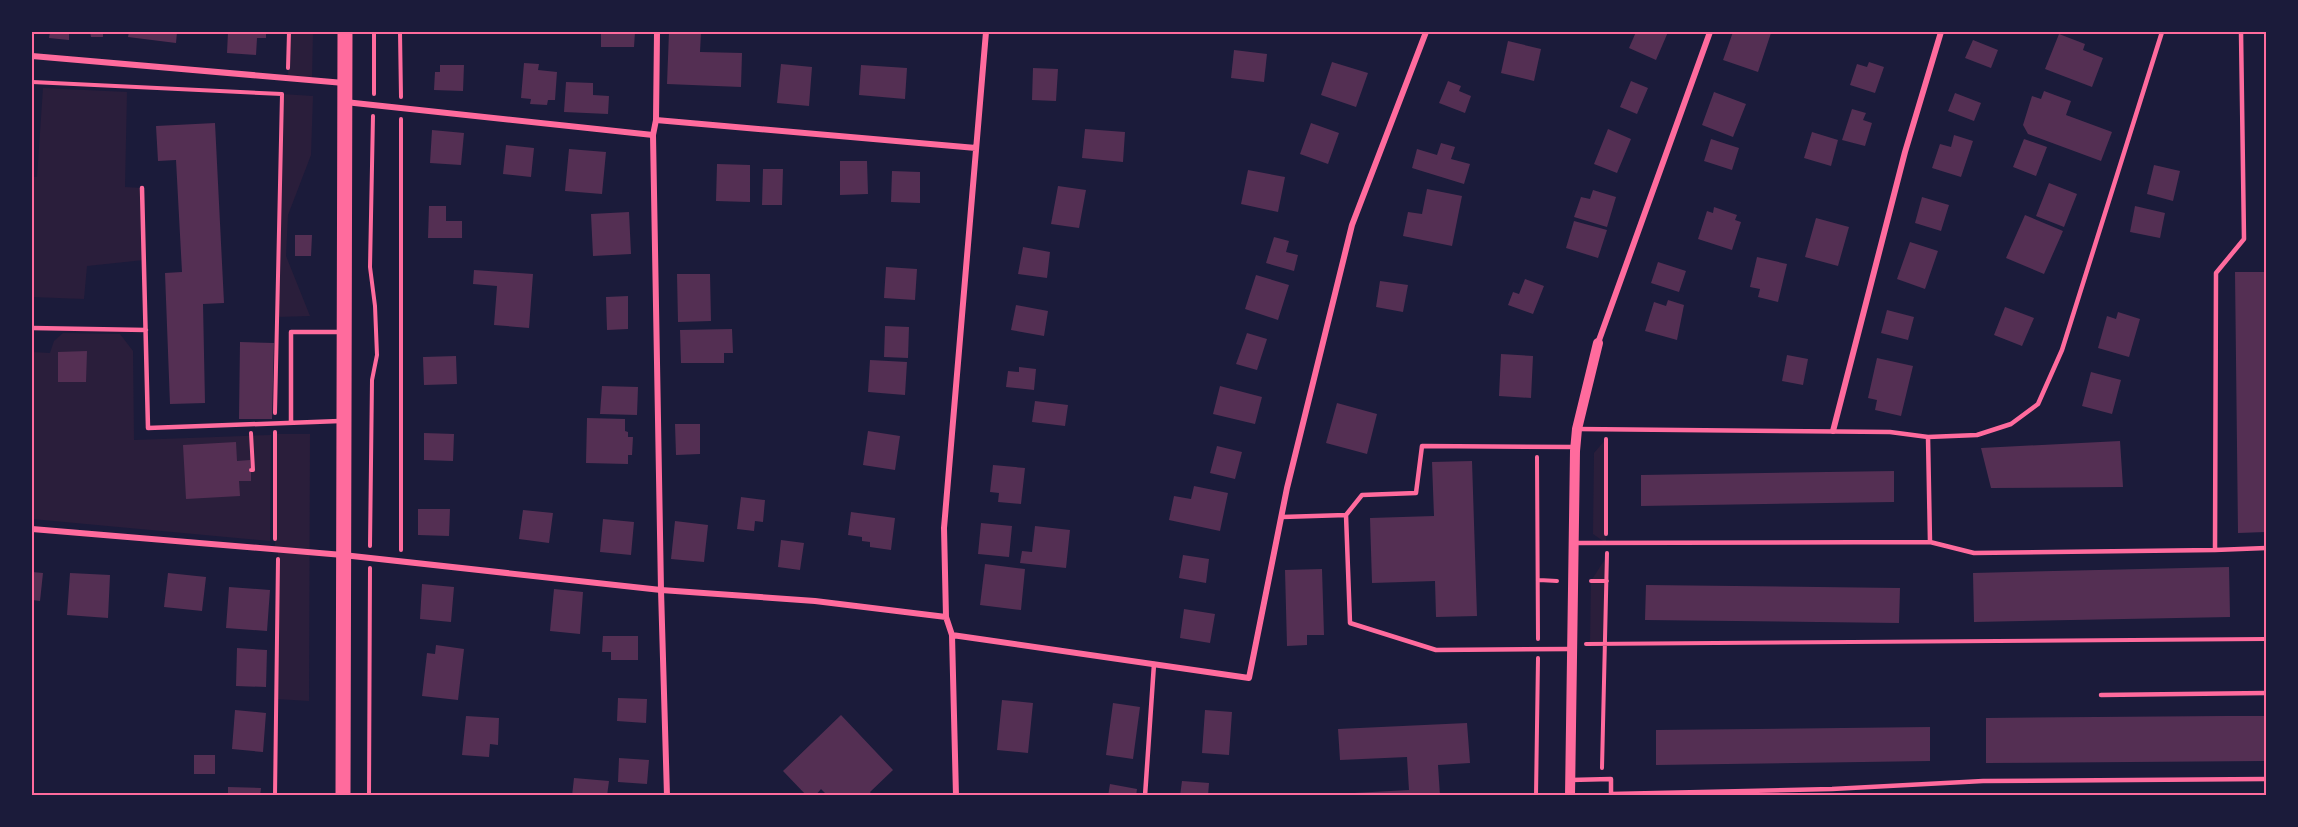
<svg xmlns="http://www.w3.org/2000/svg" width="2298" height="827" font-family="'DejaVu Sans',sans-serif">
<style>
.green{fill:#2a1e3b}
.building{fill:#542f53}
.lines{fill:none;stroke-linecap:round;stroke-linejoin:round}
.path{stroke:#ff6b9d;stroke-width:4}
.service{stroke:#ff6b9d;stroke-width:4.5}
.minor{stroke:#ff6b9d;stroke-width:6}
.tertiary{stroke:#ff6b9d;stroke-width:10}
.primary{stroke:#ff6b9d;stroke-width:15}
.neatline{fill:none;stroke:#ff6b9d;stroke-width:2}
</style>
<rect width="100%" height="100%" fill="#1b1b3a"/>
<path class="green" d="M289,32H313L312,80L288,78Z
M43,88L127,92L125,187L142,188L144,260L87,266L84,299L32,297V177H37Z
M282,94L313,96L311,155L288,215L286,256L310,316L277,317Z
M63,333L120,334L133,351L134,440L271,435L270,541L32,519V352L50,353L54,341Z
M275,434H310L309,701L276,699L278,549L275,548Z
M1606,439V543L1593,534L1594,453Z
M1607,556L1606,644H1590L1591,581Z"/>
<path class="building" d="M50,32H69V40L49,38Z
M90,32H103V37H91Z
M129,32H177L176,43L128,37Z
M228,32H266V38H257L256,55L227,53Z
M601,32H635L634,47H601Z
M669,32H701L700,52L742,53L741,87L667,84Z
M1636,32H1668L1656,60L1629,48Z
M1733,32L1771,33L1758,72L1723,60Z
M2059,34L2085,44L2083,50L2103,58L2092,87L2045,69Z
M1973,40L1998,50L1991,68L1965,58Z
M1508,41L1541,49L1534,81L1501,73Z
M1234,50L1267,54L1264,82L1231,78Z
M1332,62L1368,73L1356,107L1321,95Z
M1869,62L1884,67L1875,93L1850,85L1857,64L1867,67Z
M524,63L539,64L538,70L557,72L555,100H548L547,105L530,104L531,99L521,98Z
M781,64L812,67L809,106L777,103Z
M440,65H464L463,91L434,90L435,72H440Z
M861,65L907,68L905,99L859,95Z
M1033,68L1058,69L1056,101L1032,100Z
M1448,81L1461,86L1459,91L1471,96L1465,113L1439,103Z
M1631,81L1648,88L1637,114L1620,107Z
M566,82L593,83V95L609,96L608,114L564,112Z
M2044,91L2071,101L2066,115L2112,132L2101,161L2028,134L2023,125L2032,96L2041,99Z
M1714,92L1746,104L1733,137L1702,125Z
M1955,93L1981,103L1974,121L1948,111Z
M1852,109L1866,113L1863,120L1872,123L1865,146L1842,140Z
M215,123L224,303L203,304L205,403L170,404L165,273L182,272L176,160L158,161L156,126Z
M1311,123L1339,133L1328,164L1300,154Z
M1085,129L1125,132L1123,162L1082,158Z
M1608,129L1631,139L1617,173L1594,164Z
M432,130L464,133L461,165L430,163Z
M1812,132L1838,140L1831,166L1804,158Z
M1954,135L1973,141L1961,177L1932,168L1940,144L1951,147Z
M1711,139L1739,148L1732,170L1704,161Z
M2024,139L2047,147L2036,176L2013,167Z
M1441,143L1455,147L1451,159L1470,164L1464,184L1412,168L1417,149L1437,155Z
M506,145L534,148L531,177L503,174Z
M569,149L606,152L602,194L565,191Z
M840,161H867L868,194L840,195Z
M717,164L750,165V202L716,201Z
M2154,165L2180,171L2173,201L2147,194Z
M763,169H783L782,205H762Z
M1248,170L1285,177L1278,212L1241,204Z
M892,171L920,172V203L891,202Z
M2049,183L2077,194L2064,227L2036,216Z
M1058,186L1086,190L1079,228L1051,224Z
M1427,189L1462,196L1452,246L1403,236L1408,212L1422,214Z
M1593,190L1616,197L1607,227L1574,217L1581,197L1590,199Z
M1922,197L1949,205L1941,231L1915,223Z
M429,206H446V221H462V238H428Z
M2135,206L2165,213L2160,238L2130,232Z
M1714,207L1737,215L1735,220L1741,222L1732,250L1698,239L1707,211L1713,213Z
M629,212L631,254L593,256L591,214Z
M2025,215L2063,231L2044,274L2006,258Z
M1816,218L1849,227L1838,266L1805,257Z
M1574,221L1607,230L1598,258L1566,248Z
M295,235H312L311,256H295Z
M1274,237L1289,241L1286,252L1298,255L1294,271L1266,263Z
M1910,242L1938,251L1925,289L1897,279Z
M1023,247L1050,252L1047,278L1018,274Z
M1757,257L1787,264L1778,302L1758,297L1760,289L1750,287Z
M1658,262L1686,271L1679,292L1651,283Z
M886,267L917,269L915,300L884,298Z
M474,270L533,274L529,328L494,325L497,286L473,284Z
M2235,272H2266V532L2238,533Z
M677,274H710L711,321L678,322Z
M1256,275L1289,285L1278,320L1245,309Z
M1525,279L1544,286L1533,314L1508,305L1513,292L1519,294Z
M1380,281L1408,285L1403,312L1376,307Z
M628,296V329L607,330L606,297Z
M1668,300L1684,305L1677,340L1645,331L1654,302L1666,306Z
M1016,305L1048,311L1044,336L1011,330Z
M2005,307L2034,318L2022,346L1994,335Z
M1887,310L1914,317L1908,340L1881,333Z
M2118,312L2140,319L2129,357L2098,348L2107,316L2116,319Z
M885,326L909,327L908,358L884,357Z
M732,329L733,353H724V363H681L680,330Z
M1247,333L1267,339L1257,370L1236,364Z
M240,342L274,343L272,419H239Z
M87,351L86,382H58V352Z
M1501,354L1533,356L1531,398L1499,396Z
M1787,355L1808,359L1803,385L1782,381Z
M456,356L457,384L424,385L423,357Z
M1877,358L1913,366L1901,416L1875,410L1877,400L1868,398Z
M870,360L907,362L905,395L868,392Z
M1019,367L1036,369L1034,390L1006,387L1008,371L1019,372Z
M2091,372L2121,380L2112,414L2082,406Z
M602,386L638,387L637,415L600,414Z
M1220,386L1262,397L1255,424L1213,414Z
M1035,401L1068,405L1065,426L1032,422Z
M1337,403L1377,414L1367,454L1326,443Z
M587,418L625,419V431L628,432V437H633L632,455H628V464L586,463Z
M675,424H700V454L676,455Z
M868,431L900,436L895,470L863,465Z
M424,433L454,434L453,461L424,460Z
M2120,441L2123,487L1991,488L1981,448Z
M236,442L237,461L250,460L251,470V481H239L240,496L186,499L183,445Z
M1217,446L1242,452L1235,479L1210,473Z
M1472,461L1477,616L1436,617L1435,581L1372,583L1370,518L1434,516L1432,462Z
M993,465L1025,468L1021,504L998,502L999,493L990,492Z
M1894,471V502L1641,506V475Z
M1194,486L1228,493L1220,531L1169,520L1174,496L1191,499Z
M741,497L765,500L763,522L755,521L754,531L737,529Z
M418,509H450L449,536L418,535Z
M523,510L553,513L549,543L519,539Z
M851,512L895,518L891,550L870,547V542L862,541V537L848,535Z
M603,519L634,522L631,555L600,552Z
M675,521L708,525L704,562L671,559Z
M981,523L1012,526L1009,557L978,554Z
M1035,526L1070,530L1066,568L1020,563L1022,551L1032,552Z
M781,540L804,543L800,570L778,567Z
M1183,555L1209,559L1206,583L1179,578Z
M985,564L1025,569L1021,610L980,605Z
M2229,567L2230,617L1974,622L1973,573Z
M1322,569L1324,635H1307V645L1287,646L1285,570Z
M32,572L43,573L40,601L32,600Z
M70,573L110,575L108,618L67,615Z
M168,573L206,577L202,611L164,607Z
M422,584L454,587L451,622L420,619Z
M1646,585L1900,588L1899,623L1645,620Z
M229,587L270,590L267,631L226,628Z
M554,589L583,592L580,634L550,631Z
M1184,609L1215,614L1210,643L1180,638Z
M603,636H638V660H611V652H602Z
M436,645L464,649L458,700L422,696L427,653L435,654Z
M237,648L267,650L266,687L236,686Z
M618,698L647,699L646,723L617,721Z
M1002,700L1033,703L1028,753L997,750Z
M1113,703L1140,707L1133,759L1106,755Z
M235,710L266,713L263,752L232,749Z
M1205,710L1232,712L1229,755L1202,753Z
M841,715L893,770L870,792L873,796H828L821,789L815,796H807L783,771Z
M466,716L499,718L498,745L490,744L489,757L462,755Z
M2226,716H2265V761L1986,763V718Z
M1467,723L1470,763L1438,765L1440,796H1355L1354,793L1409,790L1407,757L1340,760L1338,729Z
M1930,727V761L1656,765V730Z
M194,755H215V774H194Z
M619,758L649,760L647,784L618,782Z
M574,778L609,781L607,796H572Z
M1182,781L1209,783L1208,796H1180Z
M1110,784L1137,789L1136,796H1108Z
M228,787L261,788L260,796H228Z"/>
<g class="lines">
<path class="path" d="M400,32L401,97
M288,68L289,32
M32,82L282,94L275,413
M374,94V32
M401,119V550
M1606,439V534
M1537,457L1538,639
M251,470H253L251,433
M275,539V432
M370,546L372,380L377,355L375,306L370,267L373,116
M1539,580L1557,581
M1591,581H1607
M1586,644L2266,639
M1602,768L1607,553
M275,796L278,559
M369,796L370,568
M1536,796L1538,658"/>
<path class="service" d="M2241,32L2244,239L2216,273L2215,550L2266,548
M142,188L148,428L340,421
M32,328L146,330
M291,422V332H341
M1928,437L1977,435L2011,424L2038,404L2062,350L2162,32
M1346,515L1362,495L1416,493L1422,446L1574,447
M1282,517L1346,515L1350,623L1436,650L1573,649
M1930,542L1974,553L2215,550
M1575,543L1930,542L1928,437L1890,432L1578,429
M2101,695L2266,693
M1570,780L1611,779V794L1832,789L1983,781L2266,779
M1145,796L1154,664"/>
<path class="minor" d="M657,32L656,120L653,135L661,590L667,796
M32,56L344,83
M345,102L653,135
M656,120L976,148
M1598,343L1710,32
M1833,431L1905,152L1941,32
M32,529L343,555L661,590L815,601L946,617
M952,635L1249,678L1287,488L1352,225L1426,32
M956,796L952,635L946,617L944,528L986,32"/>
<path class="tertiary" d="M1570,796L1575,451L1577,429L1598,343"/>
<path class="primary" d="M343,796L345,32"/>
</g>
<rect width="2298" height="827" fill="none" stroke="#1b1b3a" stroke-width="66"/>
<rect x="33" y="33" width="2232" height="761" class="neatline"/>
</svg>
